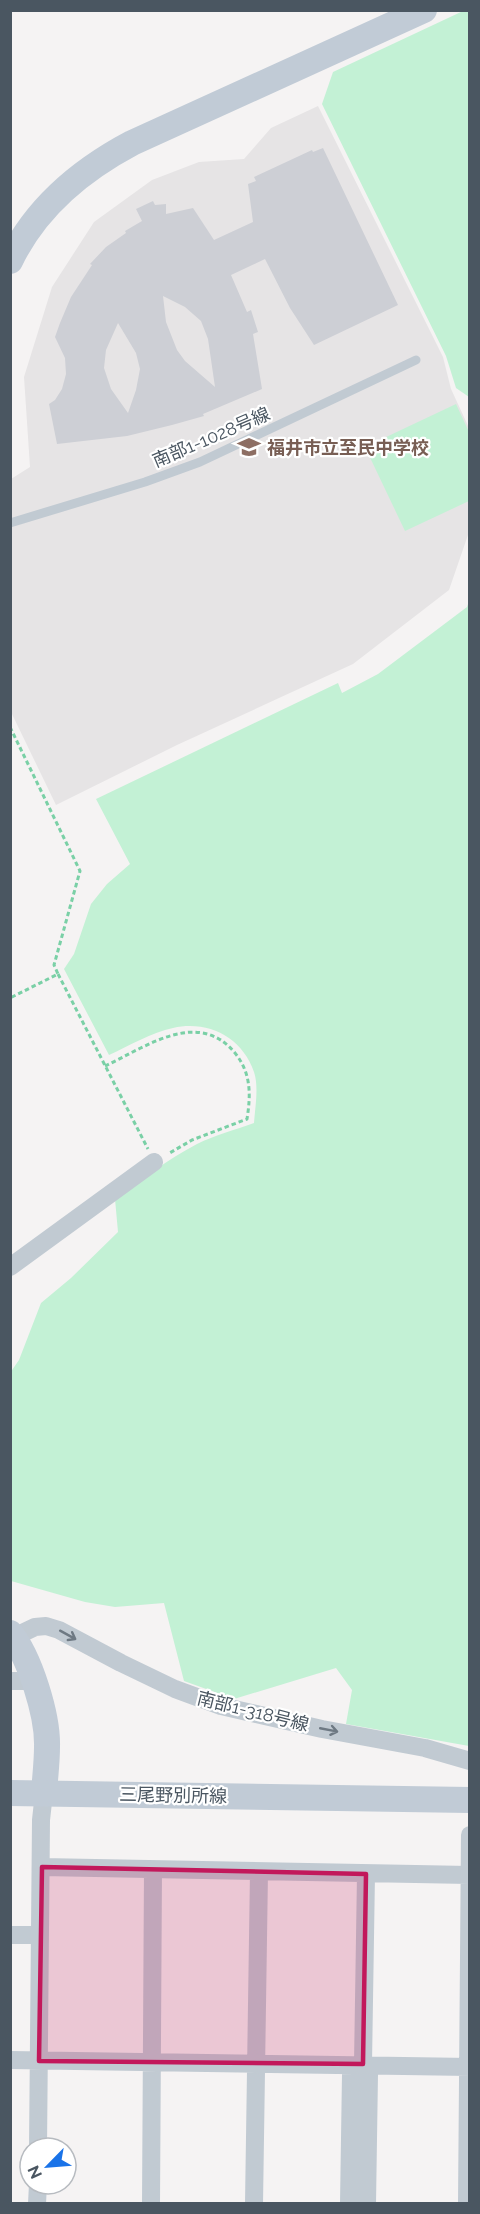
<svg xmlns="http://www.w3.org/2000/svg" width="480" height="2214" font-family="Raleway,'Noto Sans JP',sans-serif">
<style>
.education{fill:#e6e4e5}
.green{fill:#c3f1d5}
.building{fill:#cdcfd5;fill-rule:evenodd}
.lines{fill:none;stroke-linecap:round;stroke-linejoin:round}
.path{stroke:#7ad0a6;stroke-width:3;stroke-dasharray:4.5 3;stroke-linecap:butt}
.lane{stroke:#c1cad2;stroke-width:9}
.street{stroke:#c1cad2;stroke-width:18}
.secondary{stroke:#c1cbd6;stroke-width:26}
.oneway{stroke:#6e7983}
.marked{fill:#c2185b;fill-opacity:0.2;stroke:#c2185b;stroke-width:4.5;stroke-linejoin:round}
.labels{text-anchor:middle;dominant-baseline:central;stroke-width:4.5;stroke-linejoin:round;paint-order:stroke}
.street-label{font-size:18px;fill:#4a5661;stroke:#fff}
.education-label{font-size:18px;font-weight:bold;fill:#785e54;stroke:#fff;text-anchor:start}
</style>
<rect width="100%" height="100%" fill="#f5f3f3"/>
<path class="education" d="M318,106L443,357L451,389L469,428V532L449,590L353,664L177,745L56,805L11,712V479L30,467L24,377L52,287L94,222L152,180L199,162L244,159L271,128Z"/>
<path class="green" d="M463,11H470L469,397L456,388L446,356L322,104L333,72Z
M456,404L469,432V501L405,531L365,447Z
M469,601V1746L346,1724L352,1690L336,1668L234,1699L184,1681L164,1603L115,1607L85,1602L11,1581L10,1373L19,1360L41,1303L71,1278L118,1232L115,1199C141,1180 168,1159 197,1144C215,1135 235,1130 254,1123C255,1108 259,1087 254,1072C242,1037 208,1020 173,1028C152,1032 129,1046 109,1055L64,969L74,954L91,904L107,884L130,864L96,799L338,683L342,693L378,674L467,607Z"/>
<path class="building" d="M323,148L398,305L314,345L290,308L265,259L231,275L247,312L251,310L258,332L253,334L262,389L203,414L204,416L172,425L127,436L57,444L49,404L55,400L62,389L66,374L65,358L55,337L60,323L71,297L92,265L90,264L106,247L126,233L125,231L142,221L136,209L153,201L155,205L166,204V214L193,208L214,240L253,222L248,184L256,181L254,177L312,150L313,152ZM163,296L185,307L201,321L208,339L215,387L185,361L177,350L166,322ZM118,323L136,353L140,369L136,390L128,413L111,389L104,368L106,350Z"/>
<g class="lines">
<path class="path" d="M10,727L80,871L54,965L58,974L10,998
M58,974L148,1149
M105,1066C146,1047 198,1008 235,1053C251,1073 251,1094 247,1119L192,1140L168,1154"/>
<path class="lane" d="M10,523L145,482L200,462L416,360"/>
<path class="street" d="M10,1267L154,1162
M14,1637L35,1627L46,1626L59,1630L121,1663L175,1689L221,1706L322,1729L425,1748L470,1761
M10,1681H35
M42,1867L469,1875
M366,1874L363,2064L369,2074L367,2204
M10,1935H40
M10,2060L470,2067
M38,2148L41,1820L44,1793
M37,2204L38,2184
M151,2204L153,1870
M254,2204L259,1872
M349,2204L351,2074L363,2064
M467,2204L470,1835"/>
<path class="secondary" d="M10,261C36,207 81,170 132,143L424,10
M10,1633C30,1657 48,1716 47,1747C47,1762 45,1778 44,1793
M10,1793L470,1800"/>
</g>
<defs><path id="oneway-shaft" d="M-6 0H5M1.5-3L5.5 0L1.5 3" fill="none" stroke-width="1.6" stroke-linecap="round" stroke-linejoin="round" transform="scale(1.5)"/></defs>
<g class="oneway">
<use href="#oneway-shaft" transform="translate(68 1635) rotate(29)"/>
<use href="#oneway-shaft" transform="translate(329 1730) rotate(11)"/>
</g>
<path class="marked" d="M42,1867L366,1874L363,2064L39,2061Z"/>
<defs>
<g id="school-bare" transform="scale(1.8)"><path d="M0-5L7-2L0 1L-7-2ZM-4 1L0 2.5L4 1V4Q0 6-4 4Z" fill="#8d6e63" stroke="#fff" stroke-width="2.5" paint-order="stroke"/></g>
</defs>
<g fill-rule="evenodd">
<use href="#school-bare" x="249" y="447"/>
</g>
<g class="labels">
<g class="street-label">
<text transform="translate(211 437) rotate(-23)">南部1-1028号線</text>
<text transform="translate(253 1711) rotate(14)">南部1-318号線</text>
<text transform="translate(173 1795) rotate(1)">三尾野別所線</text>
</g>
<g class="education-label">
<text x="267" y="447">福井市立至民中学校</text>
</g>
</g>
<rect width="480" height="2214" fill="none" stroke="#4a5661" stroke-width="24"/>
<g transform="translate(48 2166) rotate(245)"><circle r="28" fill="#ffffff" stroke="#b7bbc0" stroke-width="1.5"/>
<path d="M0-4.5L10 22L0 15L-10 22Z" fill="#1a73e8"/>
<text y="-9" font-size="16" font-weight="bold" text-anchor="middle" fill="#4a5661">N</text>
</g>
</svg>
